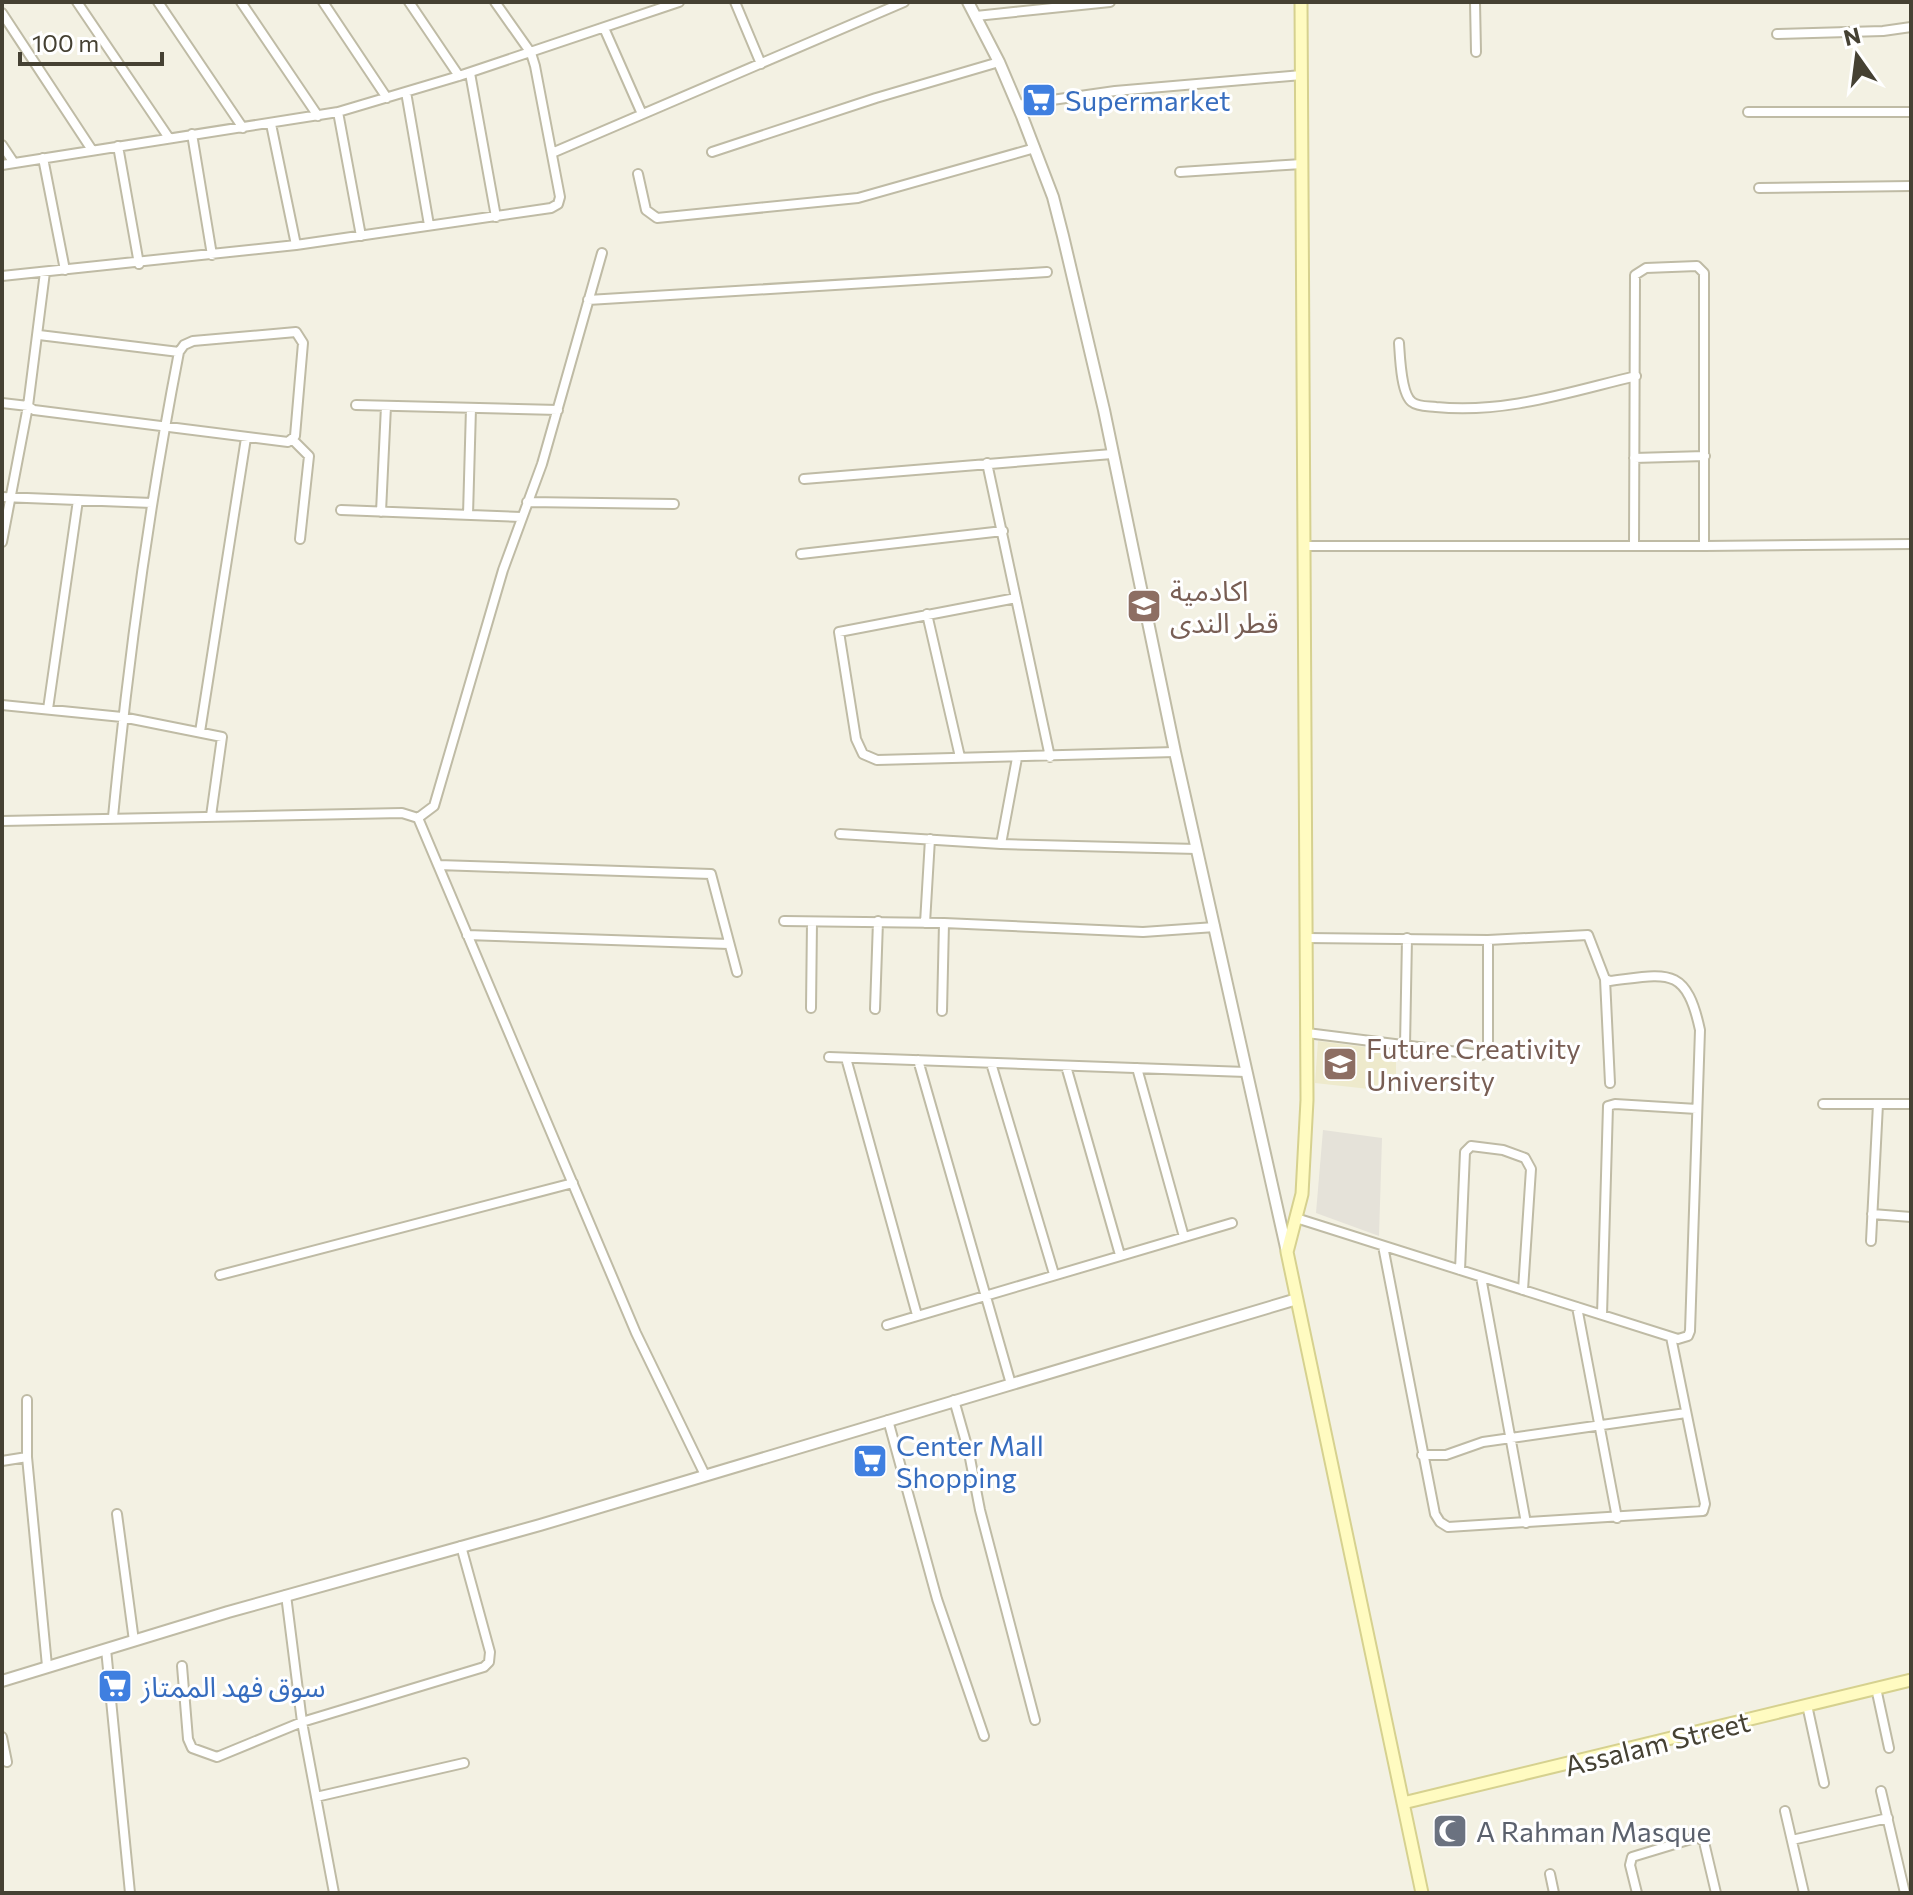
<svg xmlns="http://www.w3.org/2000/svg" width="1913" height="1895" font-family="Commissioner,'Noto Sans Arabic',sans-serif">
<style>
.industrial{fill:#e5e2d9}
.education{fill:#eeeacc}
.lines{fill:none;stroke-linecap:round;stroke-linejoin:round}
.minor-casing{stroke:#bfbba5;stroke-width:12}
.tertiary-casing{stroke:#bfbba5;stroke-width:14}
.secondary-casing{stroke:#d6d18f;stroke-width:15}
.minor{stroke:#fff;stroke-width:8}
.tertiary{stroke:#fff;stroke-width:10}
.secondary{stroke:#fffbc1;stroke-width:11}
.labels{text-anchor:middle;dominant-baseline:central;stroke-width:6;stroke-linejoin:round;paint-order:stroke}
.shop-label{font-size:28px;fill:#366cbe;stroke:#fff;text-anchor:start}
.education-label{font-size:28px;fill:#785e54;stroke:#fff;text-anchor:start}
.street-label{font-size:28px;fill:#454133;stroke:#fff}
.worship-label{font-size:28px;fill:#5b616d;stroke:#fff;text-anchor:start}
</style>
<rect width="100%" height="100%" fill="#f3f1e3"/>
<path class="industrial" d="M1323,1130L1382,1138L1379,1236L1316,1213Z"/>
<path class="education" d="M1318,1041L1396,1051V1092L1315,1083Z"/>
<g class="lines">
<g class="minor-casing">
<path id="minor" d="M77,2L169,138
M158,2L243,128
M241,2L318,116
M323,2L387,98
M409,2L459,76
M735,2L761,64
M1475,2L1476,52
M2,13L92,150
M976,16L1110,2
M604,28L642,114
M1777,34L1883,31L1911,27
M470,73L496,217
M406,92L429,225
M1017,105L1115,91L1302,75
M338,112L361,236
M1748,112H1911
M271,124L296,245
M192,134L212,255
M2,145L14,163
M118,146L139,264
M712,152L876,98L999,62
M552,153L904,2
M43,158L65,270
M2,165L338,112L459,76L679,2
M1180,172L1302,164
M638,174L646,210L657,218L858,198L1035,148
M1759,188L1911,186
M45,272L28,406L34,410L288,442L295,436L303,343L296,332L193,341L184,345L179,352C149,506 128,661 113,817
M2,276L296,245L551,208L558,204L560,197L535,66L531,53L495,2
M588,300L1047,272
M39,335L179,352
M1399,343C1400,357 1401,394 1412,402C1418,407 1429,406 1436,407C1505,414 1569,392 1636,376
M2,403L28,406L2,542
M356,405L558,410
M293,440L309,456L300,539
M1634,458L1705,456
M987,463L1050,757
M804,479L1112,454
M2,497L152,503
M527,502L674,504
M341,510L521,517
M381,512L386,406
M468,515L471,408
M1305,546H1704V273L1697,266L1646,268L1635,275L1634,545
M1704,546L1911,544
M801,554L1003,531
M1016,598L839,632L856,739L863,754L877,760L1175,752
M927,614L960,757
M2,705L122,717L222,737L211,816
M48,709L78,500
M200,732L246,438
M418,818L434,806L503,570L542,464L602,253
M2,821L402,813L418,818L636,1333L705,1475
M840,834L1001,844L1197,849
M1001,844L1017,758
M438,865L711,874L737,972
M784,921L944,923L1143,932L1215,927
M925,923L930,839
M467,935L729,944
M1307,938L1488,940V1050L1482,1055L1307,1033
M1605,979L1610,1083
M811,1008L812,922
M875,1009L878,921
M942,1011L944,923
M1405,1046L1407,938
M829,1057L1246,1072
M846,1058L917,1315
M918,1060L1011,1384
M991,1063L1054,1274
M1066,1066L1120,1255
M1137,1068L1184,1237
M1823,1104H1911
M1872,1214L1911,1217
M1296,1218L1678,1339L1688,1336L1690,1331L1700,1030C1686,965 1667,974 1610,981L1605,979L1588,935L1488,940
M1871,1241L1878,1104
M1383,1246L1435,1514L1440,1522L1448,1527L1703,1511L1705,1504L1671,1337
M1460,1270L1465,1152L1471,1146L1503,1150L1525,1158L1531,1169L1523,1290
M220,1275L573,1183
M1481,1277L1526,1523
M1577,1307L1617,1518
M1602,1315L1608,1106L1615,1104L1697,1109
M887,1325L1232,1223
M27,1400V1457L47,1666
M954,1400L969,1453L980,1510L1035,1720
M888,1420L937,1599L984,1736
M1422,1455H1446L1483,1442L1686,1413
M2,1461L27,1457
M117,1514L134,1641
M286,1595L302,1722L334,1893
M106,1649L130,1893
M182,1666L188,1739L192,1748L217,1757L302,1722L484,1667L489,1662L490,1652L461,1546
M1876,1688L1889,1748
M1807,1705L1824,1783
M2,1737L7,1762
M1881,1791L1905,1893
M316,1797L464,1763
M1785,1811L1804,1893
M1792,1840L1888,1818
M1550,1874L1554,1893
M1637,1893L1630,1865L1632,1857L1698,1837L1704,1842L1716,1893"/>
</g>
<g class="tertiary-casing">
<path id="tertiary" d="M968,2L999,62L1022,116L1053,197L1063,236L1104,410L1175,752L1287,1252
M2,1681L228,1612L540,1525L1297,1299"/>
</g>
<g class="secondary-casing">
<path id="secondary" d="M1301,2L1307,1100L1302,1194L1287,1252L1422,1893
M1403,1803L1911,1680"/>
</g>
<use href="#minor" class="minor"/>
<use href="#tertiary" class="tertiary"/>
<use href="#secondary" class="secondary"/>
</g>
<defs>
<g id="supermarket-square" transform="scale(1.8)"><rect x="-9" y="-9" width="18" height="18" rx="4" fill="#3f7fe0" stroke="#fff"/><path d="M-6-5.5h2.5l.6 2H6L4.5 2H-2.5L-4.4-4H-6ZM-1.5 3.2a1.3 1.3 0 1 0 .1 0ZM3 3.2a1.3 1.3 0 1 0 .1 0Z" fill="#fff"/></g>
<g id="school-square" transform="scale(1.8)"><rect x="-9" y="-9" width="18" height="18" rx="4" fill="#8d6e63" stroke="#fff"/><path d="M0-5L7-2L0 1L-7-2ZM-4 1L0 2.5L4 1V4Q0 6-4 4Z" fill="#fff"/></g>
<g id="university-square" transform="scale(1.8)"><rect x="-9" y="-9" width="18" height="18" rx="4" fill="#8d6e63" stroke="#fff"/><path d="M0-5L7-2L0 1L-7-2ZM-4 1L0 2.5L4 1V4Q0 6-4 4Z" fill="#fff"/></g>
<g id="mosque-square" transform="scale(1.8)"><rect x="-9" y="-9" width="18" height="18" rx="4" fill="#6b7280" stroke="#fff"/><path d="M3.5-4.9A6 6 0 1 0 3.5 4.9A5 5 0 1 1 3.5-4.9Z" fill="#fff"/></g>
</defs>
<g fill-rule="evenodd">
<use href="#supermarket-square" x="1039" y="100"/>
<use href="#school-square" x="1144" y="606"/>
<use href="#university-square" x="1340" y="1064"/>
<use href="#supermarket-square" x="870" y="1461"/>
<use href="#supermarket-square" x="115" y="1686"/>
<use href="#mosque-square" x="1450" y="1831"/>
</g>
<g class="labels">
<g class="shop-label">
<text x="1065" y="100">Supermarket</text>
<text x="896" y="1445">Center Mall<tspan x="896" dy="32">Shopping</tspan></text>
<text x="141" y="1686">سوق فهد الممتاز</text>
</g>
<g class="education-label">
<text x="1170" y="590">اكادمية<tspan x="1170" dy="32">قطر الندى</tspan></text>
<text x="1366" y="1048">Future Creativity<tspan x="1366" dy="32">University</tspan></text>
</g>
<g class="street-label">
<text transform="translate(1657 1743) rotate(-14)">Assalam Street</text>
</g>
<g class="worship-label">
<text x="1476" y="1831">A Rahman Masque</text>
</g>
</g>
<rect width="1913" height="1895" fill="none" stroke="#454133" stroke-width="8"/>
<g transform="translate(1857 56) rotate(346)" stroke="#ffffff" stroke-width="6" paint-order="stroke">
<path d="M0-6L14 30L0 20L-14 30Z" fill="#454133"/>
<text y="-12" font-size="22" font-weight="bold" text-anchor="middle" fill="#454133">N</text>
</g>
<path d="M20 52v12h142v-12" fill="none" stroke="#454133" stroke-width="4"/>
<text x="32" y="52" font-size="24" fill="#454133" stroke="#ffffff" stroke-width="6" paint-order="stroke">100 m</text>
</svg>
